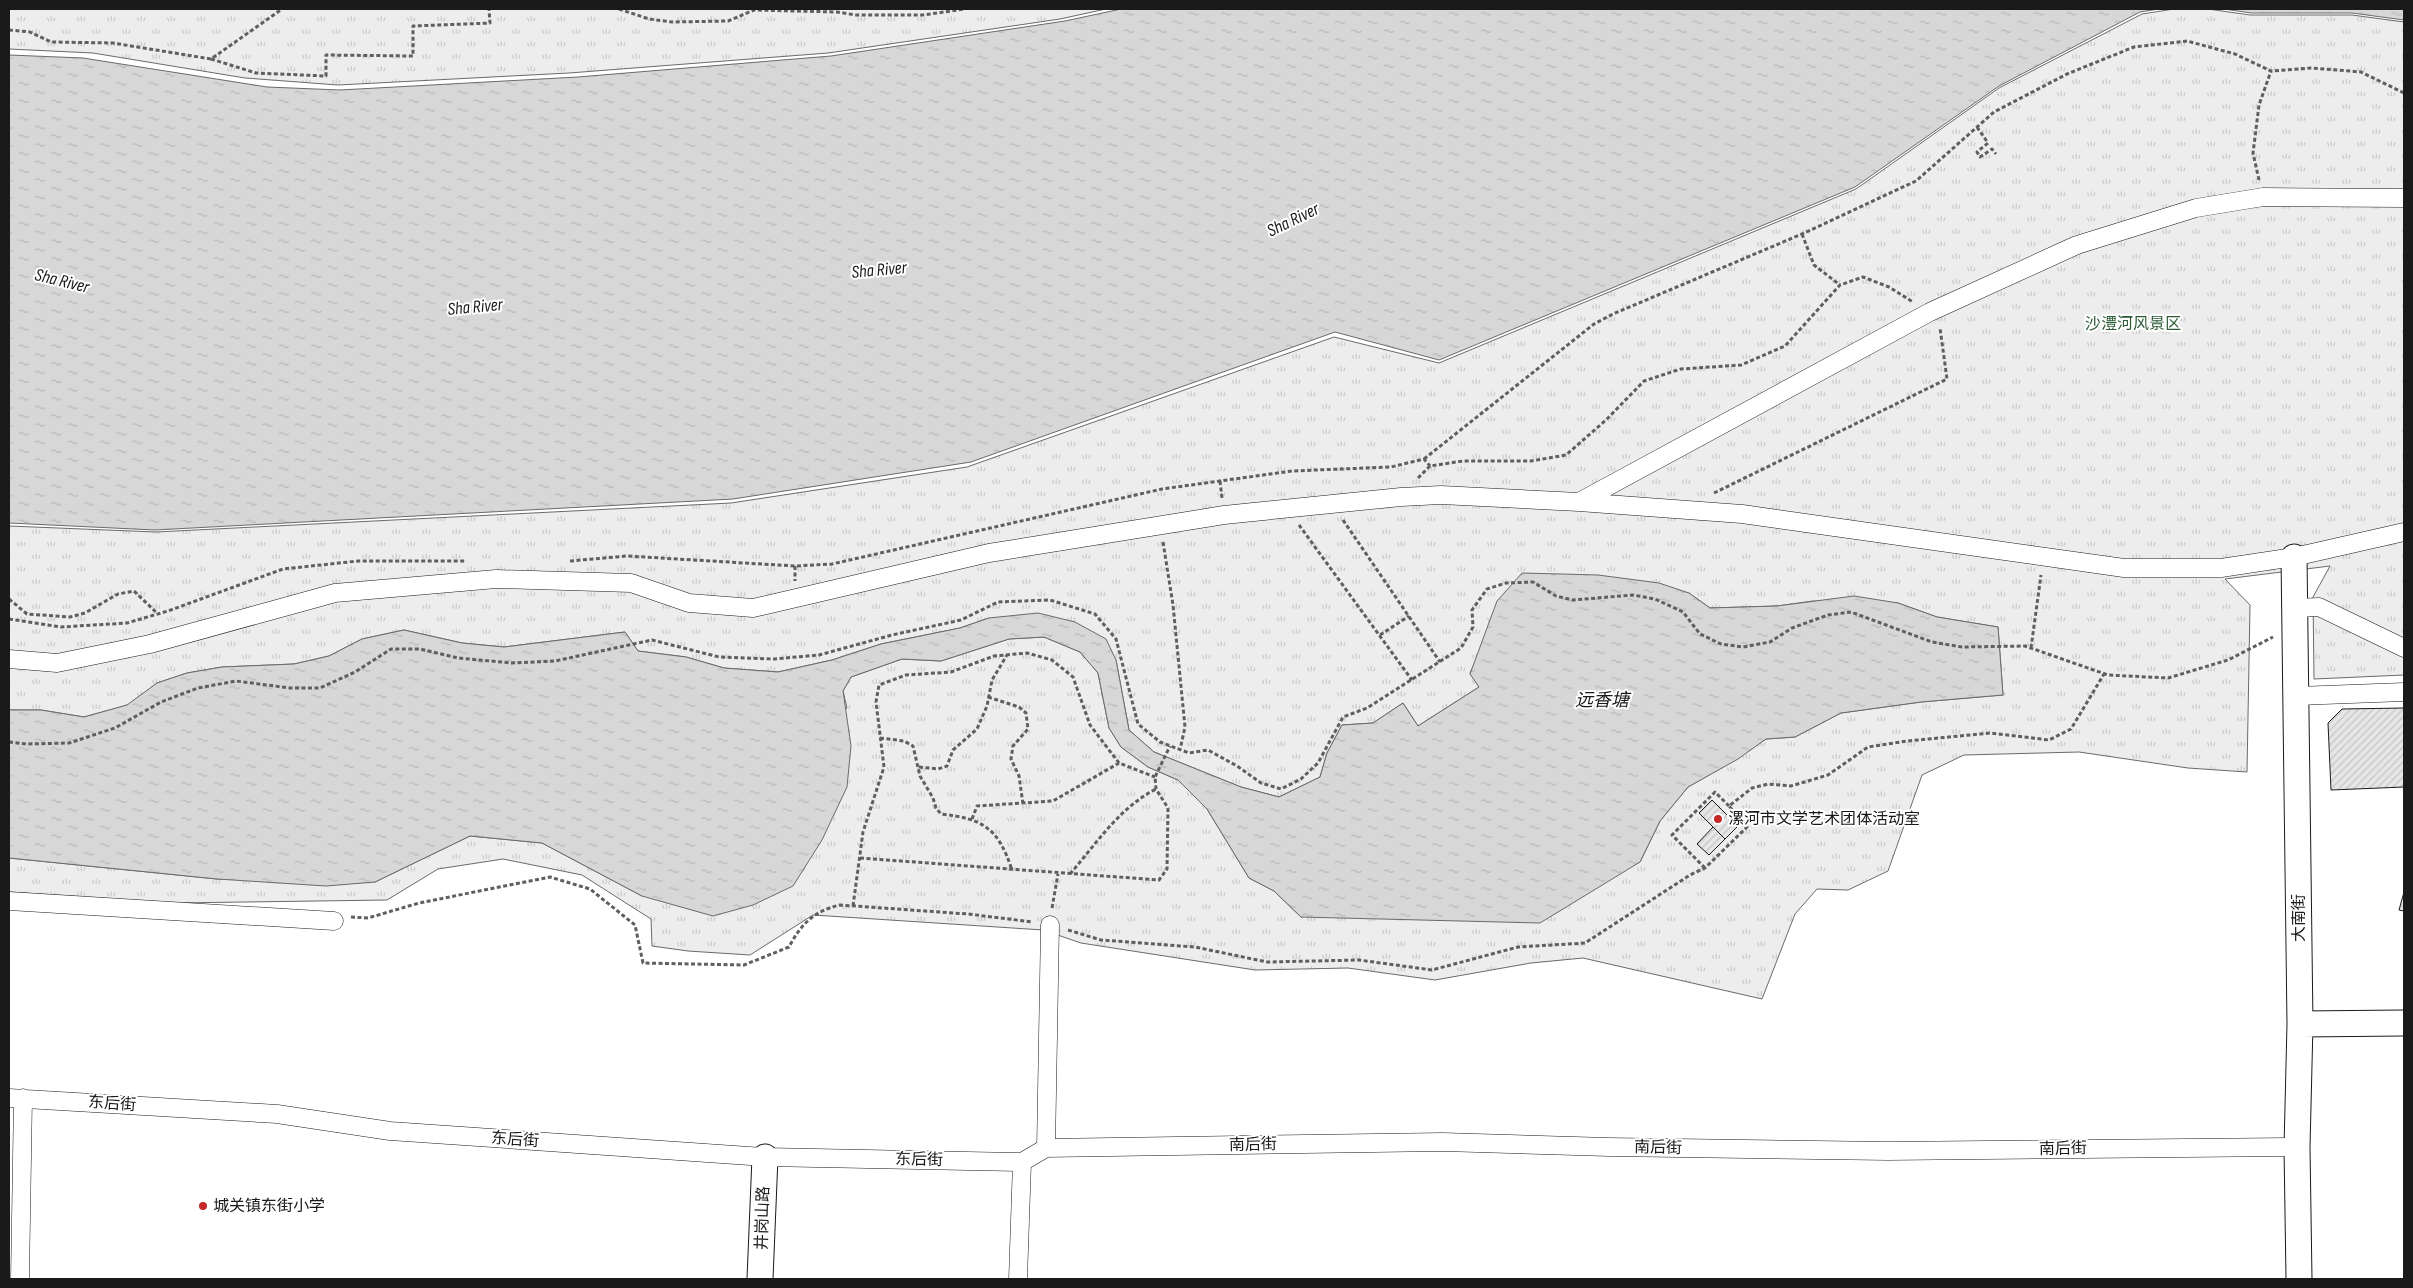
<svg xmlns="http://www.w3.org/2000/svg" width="2413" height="1288" font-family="'Sofia Sans Condensed','Noto Sans SC',sans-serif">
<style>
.park{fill:url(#park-tufts);stroke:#6a6a6a}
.water{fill:url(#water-ripples);stroke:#6a6a6a}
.building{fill:url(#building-hatch);stroke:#1a1a1a}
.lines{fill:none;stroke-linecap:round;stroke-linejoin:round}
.street-casing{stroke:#1a1a1a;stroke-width:19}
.secondary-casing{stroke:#1a1a1a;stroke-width:27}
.path{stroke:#5f5f5f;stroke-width:3;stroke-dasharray:4 2.5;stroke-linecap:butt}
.street{stroke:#fff;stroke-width:18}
.secondary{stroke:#fff;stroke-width:25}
.poi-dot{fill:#c62828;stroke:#fff;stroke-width:2}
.labels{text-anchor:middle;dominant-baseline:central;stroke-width:4;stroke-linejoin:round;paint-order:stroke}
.park-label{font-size:16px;fill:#2b5a34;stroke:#fff}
.poi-label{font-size:16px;fill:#1a1a1a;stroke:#fff;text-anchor:start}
.street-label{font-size:16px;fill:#1a1a1a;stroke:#fff}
.water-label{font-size:18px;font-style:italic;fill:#1a1a1a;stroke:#fff}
</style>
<defs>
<pattern id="park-tufts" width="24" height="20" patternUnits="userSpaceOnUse" patternTransform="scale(1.25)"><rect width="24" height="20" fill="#ededed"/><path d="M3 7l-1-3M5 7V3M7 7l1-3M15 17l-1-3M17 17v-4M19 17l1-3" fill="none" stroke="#cbcbcb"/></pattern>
<pattern id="water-ripples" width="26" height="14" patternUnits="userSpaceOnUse" patternTransform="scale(1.25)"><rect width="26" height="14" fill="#d7d7d7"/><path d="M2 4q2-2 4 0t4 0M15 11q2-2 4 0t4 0" fill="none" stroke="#b8b8b8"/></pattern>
<pattern id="building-hatch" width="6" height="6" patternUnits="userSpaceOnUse" patternTransform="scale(1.25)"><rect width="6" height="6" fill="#e6e6e6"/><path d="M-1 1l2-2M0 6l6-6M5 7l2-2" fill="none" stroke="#c5c5c5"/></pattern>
</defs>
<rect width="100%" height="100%" fill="#fff"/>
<path class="park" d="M9,9H1106L1060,19L828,53L569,73L338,85L245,78L93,53L9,49Z
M2174,9H2208L2250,15H2352L2404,22V675L2314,679L2313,597L2330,566L2225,579L2250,605L2247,772L2188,768L2079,752L1964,755L1922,775L1888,871L1848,890L1817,889L1795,914L1762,999L1583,958L1531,963L1435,980L1348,968L1255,970L1081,943L1043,930L813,915L750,955L688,951L652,946L651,919L582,875L503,859L438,869L387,900L175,903L9,892V858L217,879L375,882L470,836L542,843L642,896L847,708L843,691L851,677L902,659L941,661L1009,639L1044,637L1080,652L1098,673L1109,728L1121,747L1148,767L1178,780L1207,809L1249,878L1274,891L1301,917L1640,862L1660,821L1688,787L1737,759L1766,739L1795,737L1841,713L1921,702L2003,695L1998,627L1937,617L1898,603L1813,601L1777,606L1710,608L1689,593L1481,649L1470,673L1479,687L1418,726L1403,703L1373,723L1342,725L1327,753L1320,777L1279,797L1241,787L1154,752L1129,730L1116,660L989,618L960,628L881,644L832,660L778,672L724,668L686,657L638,651L625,632L504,647L462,643L404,630L362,639L329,656L294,664L222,667L187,673L157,683L128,705L84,717L41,710H9V526L156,532L731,503L967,467L1334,337L1439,363L1856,189L1999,88L2142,14Z"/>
<path class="water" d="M1121,9H2159L2140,12L1999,86L1855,187L1439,360L1335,332L971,462L733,499L155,530L9,523V55L83,58L267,87L340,90L578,77L831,56L1065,21Z
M2224,9H2404V20L2352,13H2251Z
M1522,573L1598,575L1659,583L1689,593L1710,608L1777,606L1854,596L1898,603L1937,617L1998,627L2003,695L1921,702L1841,713L1795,737L1766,739L1738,759L1688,787L1660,821L1640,862L1540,923L1301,917L1274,891L1249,878L1207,809L1178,780L1148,767L1121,747L1109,728L1098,673L1080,652L1044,637L1009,639L941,661L902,659L851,677L843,691L851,746L847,787L822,840L793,886L753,905L713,916L642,896L542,843L470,836L375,882L326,886L217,879L9,858V710H41L84,717L127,705L157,683L187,673L222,667L294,664L329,656L362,639L404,630L462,643L504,647L625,632L638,651L686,657L724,668L778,672L832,660L881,644L960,628L989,618L1038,613L1075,622L1106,639L1116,660L1129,730L1154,752L1241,787L1279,797L1320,777L1327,753L1342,725L1373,723L1403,703L1418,726L1479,687L1470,674L1497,601Z"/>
<path class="building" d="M2404,708V787L2331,790L2328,723L2342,709Z
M1712,800L1738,826L1725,839L1699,813Z
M1713,827L1725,839L1709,855L1697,844Z
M2404,892V911L2399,910Z"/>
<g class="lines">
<g class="street-casing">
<path id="street" d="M1579,502L1930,312L2077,245L2196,208L2263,197L2404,198
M2295,608L2319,607L2404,648
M9,659L57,663L150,644L335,593L496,579L631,583L689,603L753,608L989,553L1224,515L1401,497L1441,495L1579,502L1742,514L2124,568H2221L2294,557L2404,532
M2297,696L2404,692
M9,901L334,921
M9,1098L277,1114L390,1131L765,1157L1022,1162
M1046,1148L1050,925
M1022,1162L1046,1148L1443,1142L1609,1147L1888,1151L2297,1147
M20,1279L23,1098
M1018,1279L1022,1162"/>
</g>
<g class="secondary-casing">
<path id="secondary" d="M2294,557L2300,1024L2297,1147L2299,1279
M2300,1024L2404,1023
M760,1279L765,1157"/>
</g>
<path class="path" d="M619,9L649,19L672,22L728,21L754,10L837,12L856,15H923L965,9
M9,30L30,32L51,42L113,43L211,59L282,9
M211,59L256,73L326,76V55L413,56V26L490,23L489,9
M1977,127L1988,143L1977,152L1980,157L1992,149L1996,154
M2259,180L2253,153L2259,105L2271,71
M1802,234L1814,265L1840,285
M1424,459L1594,324L1613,314L1802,234L1916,181L1994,112L2067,74L2134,47L2187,41L2235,54L2271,71L2312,68L2361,72L2404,93
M1418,478L1430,466L1463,461H1531L1566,455L1606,420L1644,381L1681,369L1741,365L1785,346L1840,285L1863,277L1889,287L1913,302
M1220,481L1222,498
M1714,493L1947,379L1940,328
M1343,520L1440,662
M1299,525L1412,680
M1163,542L1173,605L1185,727L1180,750
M570,561L627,556L795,566L832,564L1162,489L1292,471L1391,467L1424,459L1430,466
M795,566V581
M9,599L27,614L70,617L85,613L118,594L134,591L158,614
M9,619L61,627L127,623L168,611L283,569L358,561H466
M1380,635L1409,616
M2031,648L2041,575
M988,697L1019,707L1026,713L1028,729L1013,746L1011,759L1019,776L1023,804
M880,738L904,741L913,746L920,776L933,798L936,808L941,814C984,819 998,828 1012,870
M9,742L27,744L69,743L115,728L161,702L198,688L236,681L290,688H320L355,672L391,649H420L458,658L512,663L555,661L652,640L719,657L774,659L819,655L892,635L961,620L998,602L1050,600L1095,614L1116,639L1138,724L1160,742L1189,753L1208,750L1237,766L1261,783L1281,789L1301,779L1318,763L1343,717L1367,708L1461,648L1473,627L1472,610L1487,589L1506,583L1533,582L1556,596L1573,600L1633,595L1655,599L1683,612L1700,634L1721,644L1743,647L1770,642L1792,628L1828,615L1851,612L1932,642L1962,647L2025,646L2108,675L2168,678L2228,660L2273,637
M919,767L938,769L947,766L953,750L977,729L987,706L992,680L1007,655
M972,819L977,806L1053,801L1119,763
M860,858L1159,880L1167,869L1168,808L1156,789L1155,777L1170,746
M1705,868L1672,835L1715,792L1729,806
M1070,874C1096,844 1119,808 1156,789
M853,906L863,832L884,767L876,702L879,685L906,675L951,672L994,656L1027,653L1052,660L1073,677L1090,725L1119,763L1155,777
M1052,908L1058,874
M351,917L368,918L419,903L550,877L590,889L635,925L643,963L744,965L789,947C801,924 814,911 840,905L968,914L1033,922
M1068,930L1101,940L1195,947L1267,962L1359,960L1432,970L1518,947L1585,943L1690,875L1705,868L1747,827L1729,806L1752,788L1768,784L1791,786L1828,775L1868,747L1907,741L1991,733L2049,740L2071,729L2104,674"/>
<use href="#street" class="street"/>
<use href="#secondary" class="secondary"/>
</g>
<g class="poi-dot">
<circle cx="1718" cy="819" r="5"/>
<circle cx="203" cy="1206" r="5"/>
</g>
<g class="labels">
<g class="park-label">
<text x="2133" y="324">沙澧河风景区</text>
</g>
<g class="poi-label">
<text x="1728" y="819">漯河市文学艺术团体活动室</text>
<text x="213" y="1206">城关镇东街小学</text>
</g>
<g class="street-label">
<text transform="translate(2299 918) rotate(-90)">大南街</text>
<text transform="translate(112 1104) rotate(4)">东后街</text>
<text transform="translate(515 1140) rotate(4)">东后街</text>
<text transform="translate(1253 1145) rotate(-1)">南后街</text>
<text transform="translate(1658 1148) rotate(1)">南后街</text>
<text transform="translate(2063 1149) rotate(-1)">南后街</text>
<text transform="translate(919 1160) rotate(1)">东后街</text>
<text transform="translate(763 1218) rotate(-88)">井岗山路</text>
</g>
<g class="water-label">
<text transform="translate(1293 220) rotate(-26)">Sha River</text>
<text transform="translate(879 270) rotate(-5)">Sha River</text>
<text transform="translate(62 281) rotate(14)">Sha River</text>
<text transform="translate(475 307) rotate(-5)">Sha River</text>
<text x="1602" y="700">远香塘</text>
</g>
</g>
<rect width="2413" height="1288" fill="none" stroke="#1a1a1a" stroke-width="20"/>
</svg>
